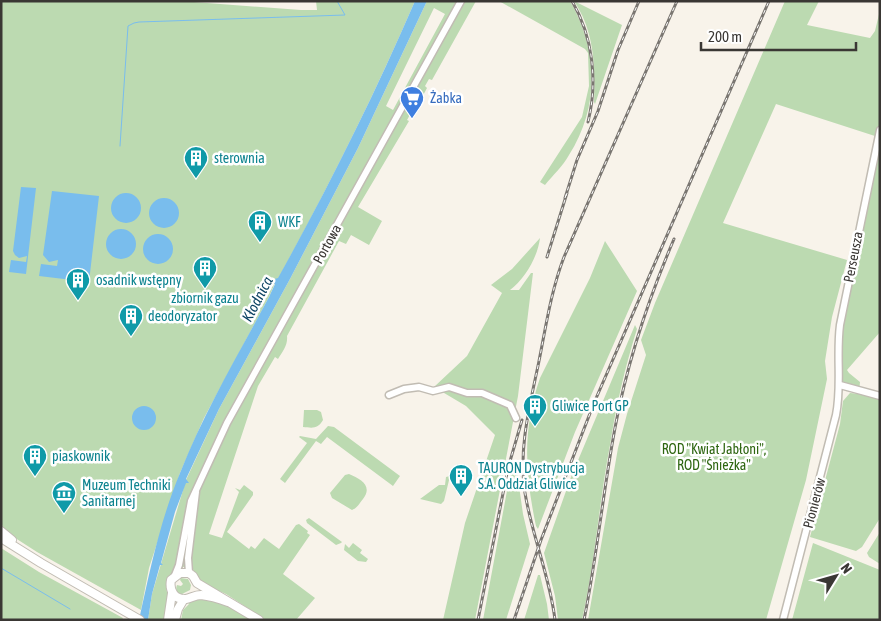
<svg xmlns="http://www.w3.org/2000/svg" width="881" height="621" font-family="'Asap Condensed',sans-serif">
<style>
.green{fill:#bcdab1;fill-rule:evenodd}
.water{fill:#79bded}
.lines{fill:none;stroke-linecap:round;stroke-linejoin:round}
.stream{stroke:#79bded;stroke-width:1}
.minor-casing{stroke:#c1bcb3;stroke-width:9}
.major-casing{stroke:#c1bcb3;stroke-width:10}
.minor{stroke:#fff;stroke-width:6}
.major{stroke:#fff;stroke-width:8}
.rail-casing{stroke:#7a7671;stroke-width:3}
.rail{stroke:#fff;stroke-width:1;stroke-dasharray:4;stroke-linecap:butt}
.labels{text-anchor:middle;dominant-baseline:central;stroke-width:5;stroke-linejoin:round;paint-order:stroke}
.shop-label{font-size:14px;fill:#366cbe;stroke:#fff;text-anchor:start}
.culture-label{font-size:14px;fill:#0d838f;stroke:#fff;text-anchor:start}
.street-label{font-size:14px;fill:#3a3734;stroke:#fff}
.park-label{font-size:14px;fill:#2e6611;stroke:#fff}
.water-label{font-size:15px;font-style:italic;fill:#0d4363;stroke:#fff}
</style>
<rect width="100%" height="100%" fill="#f8f3ea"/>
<path class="green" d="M1,1H181L301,10H317L316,1H415C374,96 328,188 278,279L271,280V282L275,283L269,297L204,418L180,473L149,568L141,610L37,552L9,534L1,524Z
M427,1H476L432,80L429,79L425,86L427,88L413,114L411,113L407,120L409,121L358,207L382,221L369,245L351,235L346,244L339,241L287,336C288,345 283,351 278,359L275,357L258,386L209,534L222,538L239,492L235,488L240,490L244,485L253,492V495L227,532L249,549L251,546L255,549L264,538L279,549L296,525L299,524L308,531L307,533L310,535L283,574L315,598L296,620H266L226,594L203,584L192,568L176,566L166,585L168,600L164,620H148L152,594L186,480L219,409L290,279L358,148ZM434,8L445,14L393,110L386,106Z
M499,1H570C598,50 600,106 569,155C563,166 553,175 545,185L540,182L582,117L589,86L588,53L585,49Z
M574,1L622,25L595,104L594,102C595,66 595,33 574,1Z
M785,1H819L807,25L870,38L875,31L880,10V332L847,370L849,373L860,382L859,393L880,400V518L862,547L856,551L810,537L840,424L843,401L850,393L860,394L840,385L838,348L878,137L776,104L723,223L847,260L832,317L825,361L827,379L806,480L766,620H588L618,448L627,414L646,355L641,340L655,303Z
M540,238C538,256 525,279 510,290H519L531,273H533L518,396L475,620H443L465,523L495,435L466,406L434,387L467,356L502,293L491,285L512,269Z
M605,241L637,291L575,432L538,529L536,526C525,474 522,430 540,378L590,278Z
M635,325L637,329C625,367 616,406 610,445C599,503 595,562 582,620H558L555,596L544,553L571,477Z
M304,410H317L321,412L323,420C318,429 313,428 303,427Z
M328,426L334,427L400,476L393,486L327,437L321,444L316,441L285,483L280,479L307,443L299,437L300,436L316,439Z
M512,471L517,472L523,514L530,544L506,620H483L509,480Z
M349,474C361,479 373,486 363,499C359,504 357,508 352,510L332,498L330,493L345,475Z
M450,476L444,501L441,504L420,499L439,485H445L446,477Z
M309,518L342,542L341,543L336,545L307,523L306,520Z
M880,532V564L869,557L867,553Z
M353,543L362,550L360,553L368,559L366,562L358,561L344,550L345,544L349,548Z
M813,543L880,570V620H792Z
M1,548L39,572L123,618L122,620H1Z
M538,575H540L547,604L549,620H524Z
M181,578L188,579L191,585L190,590L180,595C177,592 175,590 177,585L181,586L183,584L180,580Z
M198,597L226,604L252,620H181L183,610L189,604L188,602Z"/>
<path class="water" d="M415,1H427L358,148L290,279L219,409L186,479L189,483H186L175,512L161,563L163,565H160L152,594L148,620H139C150,570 160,521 180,473C204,412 238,355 269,297L275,284L271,282V280L278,278C328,188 374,96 415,1Z
M21,187L36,188L26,274L9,272L11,260L26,262L27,256L19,258L15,255L13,251Z
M52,191L99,196L89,282L39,276L41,264L57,266L58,260L49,262L43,255Z
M111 208a15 15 0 1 1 30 0a15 15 0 1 1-30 0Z
M149 213a15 15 0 1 1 30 0a15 15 0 1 1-30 0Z
M106 244a15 15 0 1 1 30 0a15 15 0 1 1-30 0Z
M143 249a15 15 0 1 1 30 0a15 15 0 1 1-30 0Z
M132 418a12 12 0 1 1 24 0a12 12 0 1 1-24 0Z"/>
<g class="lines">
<path class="stream" d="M120,146L128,26L134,23L139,22L345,15L337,1
M1,568L70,609"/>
<g class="minor-casing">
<path id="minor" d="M840,385L880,396
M389,395L404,389L419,387L433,391L449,387L467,393H482L510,405L516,418
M189,573L188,558L196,492
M175,575L179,565L191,501L227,423L461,1
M783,620L836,415C842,385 836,356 840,325L880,130"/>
</g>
<g class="major-casing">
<path id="major" d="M1,531L12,540
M1,538L41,563L140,620
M228,602C220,599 210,596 201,595C195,595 191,598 186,599C174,600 169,590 171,580L180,573H189L193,576L197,583L259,620
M168,620L172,593
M175,620L178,609L184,599"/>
</g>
<use href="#minor" class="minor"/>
<use href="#major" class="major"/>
<g class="rail-casing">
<path id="rail" d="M572,1C593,37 598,82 588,122
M565,198L577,160L598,111L618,50L639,1
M547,257L567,193
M478,620L508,468L522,420
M514,620L541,540L594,403L769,1
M555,620C550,577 532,536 525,493C518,449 530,405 539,361C546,326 551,291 564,257L677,1
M584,620C597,556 603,492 615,428C627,363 648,300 674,239"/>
</g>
<use href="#rail" class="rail"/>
</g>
<defs>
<g id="supermarket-pin" transform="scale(1.25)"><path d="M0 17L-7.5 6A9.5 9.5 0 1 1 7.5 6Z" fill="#3f7fe0" stroke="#fff"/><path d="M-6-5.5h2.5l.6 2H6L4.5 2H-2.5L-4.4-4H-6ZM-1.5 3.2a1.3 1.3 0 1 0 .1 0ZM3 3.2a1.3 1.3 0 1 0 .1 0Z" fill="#fff"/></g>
<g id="building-pin" transform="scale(1.25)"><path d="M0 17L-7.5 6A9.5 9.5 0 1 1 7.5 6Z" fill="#0f9aa8" stroke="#fff"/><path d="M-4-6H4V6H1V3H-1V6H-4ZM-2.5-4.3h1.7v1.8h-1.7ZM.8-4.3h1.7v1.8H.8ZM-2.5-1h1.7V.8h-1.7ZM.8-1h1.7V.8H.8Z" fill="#fff"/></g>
<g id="museum-pin" transform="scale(1.25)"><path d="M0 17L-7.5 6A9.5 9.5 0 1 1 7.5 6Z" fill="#0f9aa8" stroke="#fff"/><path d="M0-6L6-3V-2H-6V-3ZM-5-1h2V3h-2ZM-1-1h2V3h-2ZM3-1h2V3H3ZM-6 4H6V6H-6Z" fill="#fff"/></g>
</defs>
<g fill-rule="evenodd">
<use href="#supermarket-pin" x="412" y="98"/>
<use href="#building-pin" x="196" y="158"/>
<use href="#building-pin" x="260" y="222"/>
<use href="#building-pin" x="205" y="268"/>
<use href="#building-pin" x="78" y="280"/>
<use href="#building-pin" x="131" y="316"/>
<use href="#building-pin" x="535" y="406"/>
<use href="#building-pin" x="35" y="456"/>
<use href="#building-pin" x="461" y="476"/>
<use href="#museum-pin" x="64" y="493"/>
</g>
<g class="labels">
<g class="shop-label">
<text x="430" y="98">Żabka</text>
</g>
<g class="culture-label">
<text x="214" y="158">sterownia</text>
<text x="278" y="222">WKF</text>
<text x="96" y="280">osadnik wstępny</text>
<text x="205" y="298" text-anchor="middle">zbiornik gazu</text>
<text x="148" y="316">deodoryzator</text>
<text x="552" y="406">Gliwice Port GP</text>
<text x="52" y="456">piaskownik</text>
<text x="478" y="468">TAURON Dystrybucja<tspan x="478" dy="16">S.A. Oddział Gliwice</tspan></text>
<text x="82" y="485">Muzeum Techniki<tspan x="82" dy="16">Sanitarnej</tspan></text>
</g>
<g class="street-label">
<text transform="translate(327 244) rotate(-61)">Portowa</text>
<text transform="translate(853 257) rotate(-79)">Perseusza</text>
<text transform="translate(814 503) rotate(-75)">Pionierów</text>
</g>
<g class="park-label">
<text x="714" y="449">ROD "Kwiat Jabłoni",<tspan x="714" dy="16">ROD "Śnieżka"</tspan></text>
</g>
<g class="water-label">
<text transform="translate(257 299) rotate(-62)">Kłodnica</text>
</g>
</g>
<rect width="881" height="621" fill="none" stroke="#3a3734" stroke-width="5"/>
<g transform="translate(836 576) rotate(53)" stroke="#ffffff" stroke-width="4" paint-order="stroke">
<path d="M0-4L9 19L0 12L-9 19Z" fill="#3a3734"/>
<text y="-8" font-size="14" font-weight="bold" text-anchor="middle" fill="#3a3734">N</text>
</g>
<path d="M701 42v8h155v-8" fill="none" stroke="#3a3734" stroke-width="2.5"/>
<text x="708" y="42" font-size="15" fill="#3a3734" stroke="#ffffff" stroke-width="4" paint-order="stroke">200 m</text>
</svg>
